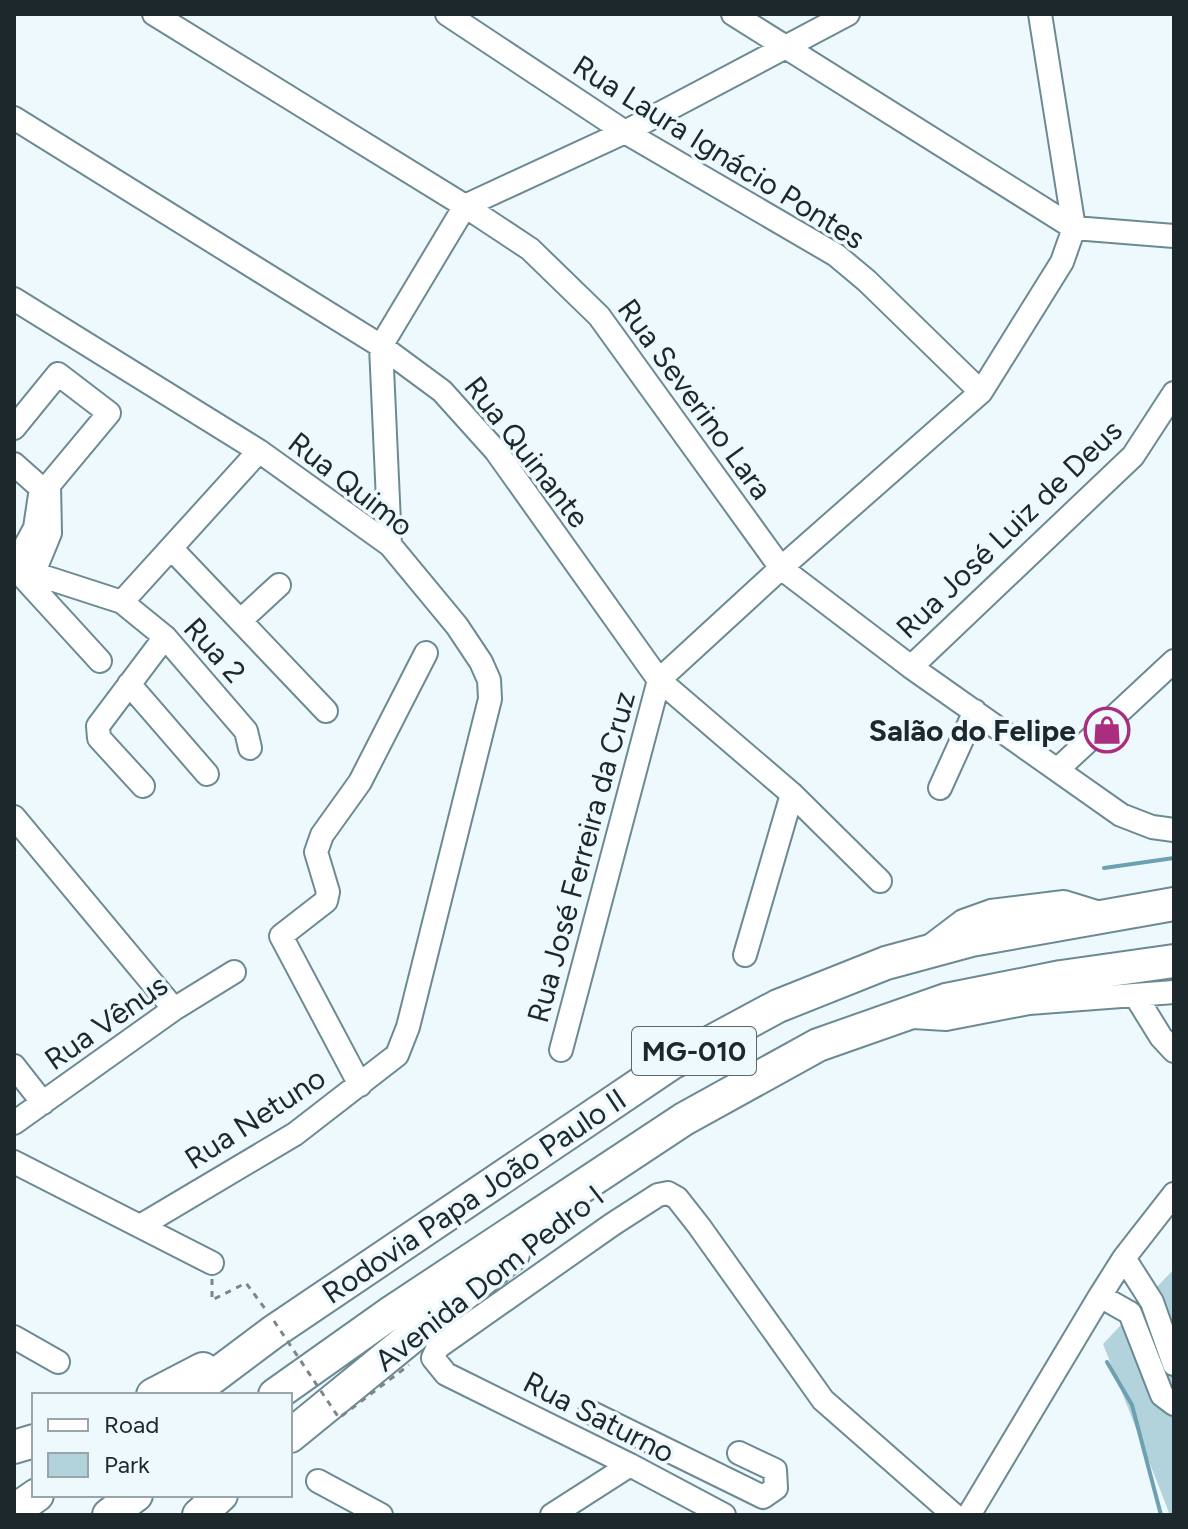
<svg xmlns="http://www.w3.org/2000/svg" width="1188" height="1529" font-family="Figtree,sans-serif">
<style>
.green{fill:#b2d2dc}
.lines{fill:none;stroke-linecap:round;stroke-linejoin:round}
.stream{stroke:#6da1b1;stroke-width:4}
.minor-casing{stroke:#6c8a93;stroke-width:26}
.highway-casing{stroke:#6c8a93;stroke-width:36}
.path{stroke:#7a868a;stroke-width:3;stroke-dasharray:6 6;stroke-linecap:butt}
.minor{stroke:#fff;stroke-width:22}
.highway{stroke:#fff;stroke-width:32}
.path-bridge{stroke:#7a868a;stroke-width:3;stroke-dasharray:6 6;stroke-linecap:butt}
.labels{text-anchor:middle;dominant-baseline:central;stroke-width:7;stroke-linejoin:round;paint-order:stroke}
.shield{fill:#edf9fd;stroke:#5b676b;stroke-width:2}
.shield-label{font-size:28px;font-weight:bold;fill:#1c282c}
.street-label{font-size:30px;fill:#1c282c;stroke:#edf9fd}
.poi-label{font-size:30px;font-weight:bold;fill:#1c282c;stroke:#edf9fd;text-anchor:end}
</style>
<rect width="100%" height="100%" fill="#edf9fd"/>
<path class="green" d="M1174,1269V1515H1170L1103,1344Z"/>
<g class="lines">
<path class="stream" d="M1104,868L1174,858
M1107,1362L1132,1405L1161,1515"/>
<g class="minor-casing">
<path id="minor" d="M154,14L465,206L530,249L599,316L781,568L911,667L1121,815L1152,827L1174,830
M447,14L625,132L836,255L867,281L981,392
M733,14L1074,228L1174,236
M14,118L381,346L442,391L496,451L659,680L792,794L880,881
M14,299L259,451L390,545L457,626L481,662L489,680L490,699L408,1027L397,1055L295,1134L142,1225
M14,428L58,374L109,413L49,485L50,533L34,572
M14,464L41,488L35,528L14,567L100,661
M390,545L381,346L465,206L625,132L848,14
M171,548L326,711
M14,567L122,602L165,637L246,731L250,748
M122,602L259,451
M241,620L279,585
M911,667L1133,456L1174,393
M129,684L207,774
M1058,769L1174,661
M143,786L99,738L98,726L165,637
M940,788L975,711
M14,817L174,1009
M930,946L963,921L991,911L1064,902L1103,914
M745,955L792,794
M1135,995L1161,1037L1174,1051
M913,1017L946,1019L1029,1003L1174,992
M561,1050L659,680L781,568L981,392L1062,262L1074,228L1040,14
M14,1066L43,1103
M360,1085L281,936L326,901L328,892L316,852L322,835L360,782L426,653
M14,1123L174,1009L234,972
M14,1162L212,1263
M1124,1258L1152,1302L1174,1364
M1100,1296L1130,1313L1162,1395L1174,1404
M14,1337L58,1362
M590,1412L763,1497L776,1488L775,1470L739,1453
M318,1481L381,1515
M552,1515L630,1465
M724,1515L630,1465L446,1374L433,1358L438,1347L613,1224L658,1195L668,1193L677,1198L699,1226L823,1400L954,1515
M969,1515L1100,1296L1124,1258L1174,1194"/>
</g>
<g class="highway-casing">
<path id="highway" d="M153,1395L203,1369
M189,1395L273,1332L670,1064L778,1006L886,963L971,940L1174,904
M275,1395L392,1312L684,1119L818,1045L946,1000L1061,977L1174,961
M290,1436L513,1254
M14,1447L34,1441
M14,1511L37,1495
M109,1515L136,1495
M199,1515L221,1495"/>
</g>
<path class="path" d="M212,1279V1300L246,1283L266,1310"/>
<use href="#minor" class="minor"/>
<use href="#highway" class="highway"/>
<path class="path-bridge" d="M274,1321L339,1418L409,1365"/>
</g>
<defs>
<g id="shop-ring" transform="scale(2.3)"><circle r="9.5" fill="#edf9fd" stroke="#ab2d7d" stroke-width="1.5"/><path d="M-5-2.5h2.3a2.7 3.5 0 0 1 5.4 0H5L5.5 6h-11ZM-1.5-2.5h3a1.5 2.3 0 0 0-3 0Z" fill="#ab2d7d"/></g>
</defs>
<g fill-rule="evenodd">
<use href="#shop-ring" x="1107" y="730"/>
</g>
<g class="labels">
<rect class="shield" x="632" y="1027" width="124" height="48" rx="6"/>
<g class="shield-label">
<text x="694" y="1051">MG-010</text>
</g>
<g class="street-label">
<text transform="translate(719 152) rotate(32)">Rua Laura Ignácio Pontes</text>
<text transform="translate(695 399) rotate(54)">Rua Severino Lara</text>
<text transform="translate(527 452) rotate(52)">Rua Quinante</text>
<text transform="translate(351 484) rotate(38)">Rua Quimo</text>
<text transform="translate(1009 529) rotate(-44)">Rua José Luiz de Deus</text>
<text transform="translate(215 650) rotate(48)">Rua 2</text>
<text transform="translate(581 857) rotate(-75)">Rua José Ferreira da Cruz</text>
<text transform="translate(106 1022) rotate(-35)">Rua Vênus</text>
<text transform="translate(255 1118) rotate(-33)">Rua Netuno</text>
<text transform="translate(474 1196) rotate(-34)">Rodovia Papa João Paulo II</text>
<text transform="translate(489 1278) rotate(-38)">Avenida Dom Pedro I</text>
<text transform="translate(599 1417) rotate(27)">Rua Saturno</text>
</g>
<g class="poi-label">
<text x="1076" y="730">Salão do Felipe</text>
</g>
</g>
<rect width="1188" height="1529" fill="none" stroke="#1c282c" stroke-width="32"/>
<rect x="32" y="1393" width="260" height="104" fill="#edf9fd" stroke="#99a5a9" stroke-width="2"/>
<rect x="48" y="1419" width="40" height="12" fill="#ffffff" stroke="#99a5a9" stroke-width="2"/>
<text x="104" y="1433" font-size="24" fill="#1c282c">Road</text>
<rect x="48" y="1453" width="40" height="24" fill="#b2d2dc" stroke="#99a5a9" stroke-width="2"/>
<text x="104" y="1473" font-size="24" fill="#1c282c">Park</text>
</svg>
